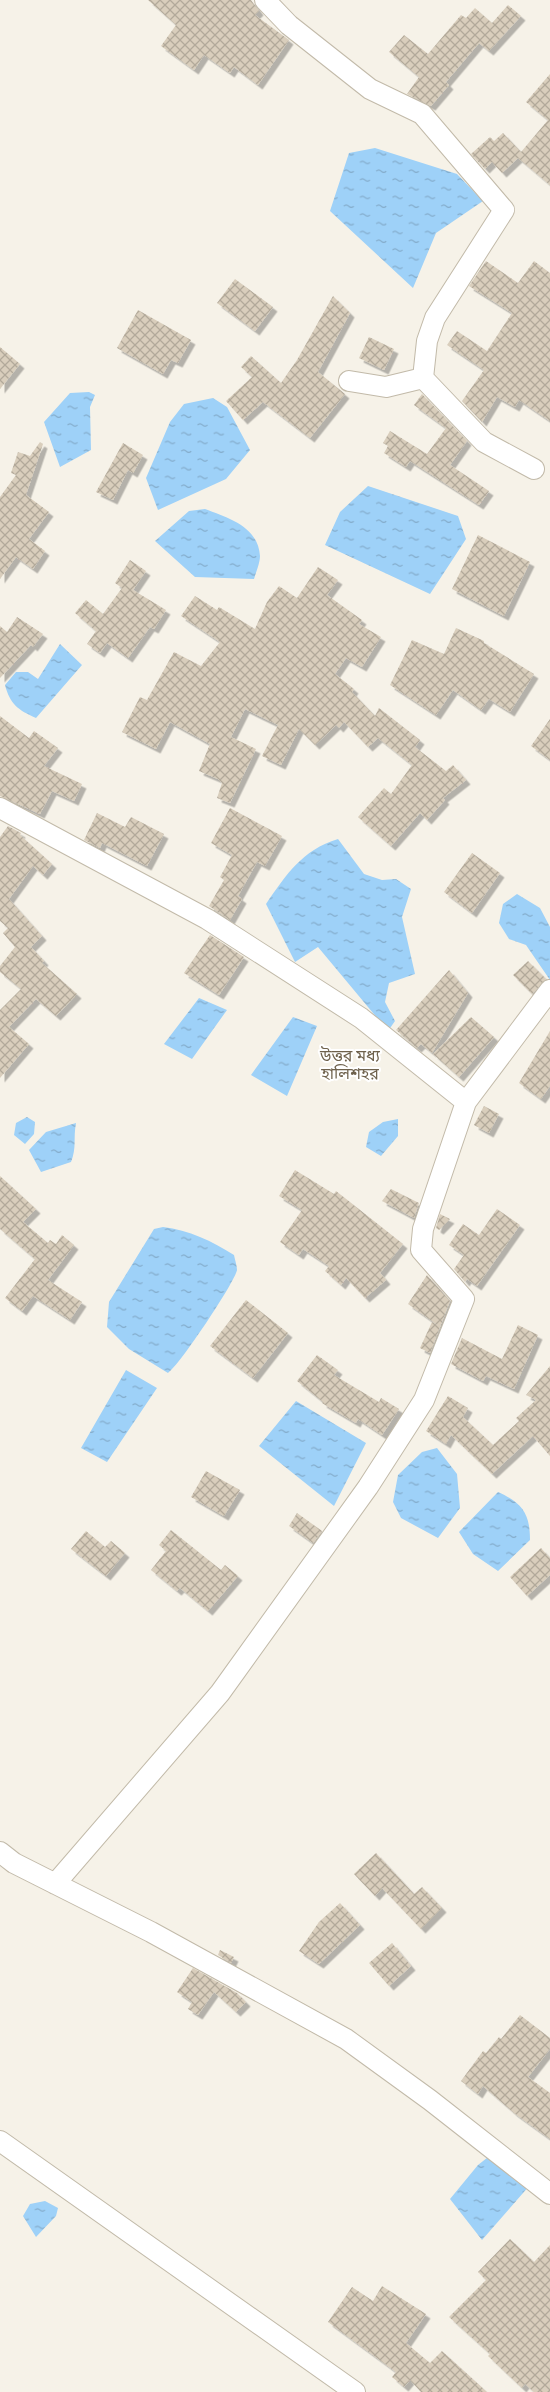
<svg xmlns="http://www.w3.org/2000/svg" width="550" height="2392" font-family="Rubik,'Noto Sans Bengali',sans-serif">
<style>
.water{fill:url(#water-ripples)}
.building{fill:url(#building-cross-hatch);filter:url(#shadow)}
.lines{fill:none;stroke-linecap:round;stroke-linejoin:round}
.street-casing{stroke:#c2baa9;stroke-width:22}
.street{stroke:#fff;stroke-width:20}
.labels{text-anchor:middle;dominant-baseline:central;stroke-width:4;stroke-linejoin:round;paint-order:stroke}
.neighbourhood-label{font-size:16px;fill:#6e614c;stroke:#fff}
</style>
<defs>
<pattern id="water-ripples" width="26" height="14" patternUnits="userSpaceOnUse" patternTransform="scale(1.25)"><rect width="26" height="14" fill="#9ed1f8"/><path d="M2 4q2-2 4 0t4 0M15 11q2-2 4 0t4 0" fill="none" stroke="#83abca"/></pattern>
<pattern id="building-cross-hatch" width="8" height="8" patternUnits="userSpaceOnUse" patternTransform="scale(1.25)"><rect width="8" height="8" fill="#d9cebc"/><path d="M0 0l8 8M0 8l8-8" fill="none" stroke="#b2a99a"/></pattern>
<filter id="shadow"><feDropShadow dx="4.5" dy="4.5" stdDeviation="0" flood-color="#0004"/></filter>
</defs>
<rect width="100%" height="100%" fill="#f6f2e8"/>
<path class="water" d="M375,148L457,174L483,201L436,233L413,288L330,211L349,153Z
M89,392L95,395L90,407L91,450L60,467L44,422L70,393Z
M213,398L227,407L250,450L226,479L158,510L146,478L170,422L184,404Z
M368,486L458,516L466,539L430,594L325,545L340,512Z
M205,509C228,518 258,526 260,556C260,563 256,572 254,579L195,577L155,541L189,511Z
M60,644L82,665L36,718C18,710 10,704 5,685L16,672H28L38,679Z
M338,839L364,874L382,880L396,879L411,889L402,917L415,974L389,983L385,1002L395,1021L388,1031L318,947L295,962L266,904C286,875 302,850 338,839Z
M517,894L540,908L550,927V980L526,945L509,939L499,923L503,904Z
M199,998L227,1010L192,1059L164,1044Z
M293,1017L317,1026L287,1096L251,1075Z
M27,1117L35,1122L34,1134L25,1144L14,1135L16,1123Z
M398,1119V1136L381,1156L366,1147L369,1132L383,1122Z
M76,1123C73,1139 77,1147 71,1162L41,1172L29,1150L46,1132Z
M163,1227C189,1230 212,1241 234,1255C235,1260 237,1266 237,1270C235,1282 179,1366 168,1373L129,1349L107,1327L109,1302L154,1229Z
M126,1370L157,1388L107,1462L81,1448Z
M296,1401L366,1443L334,1506L259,1446Z
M437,1448L457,1474L460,1508L438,1538L401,1518L393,1502L398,1475L422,1452Z
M498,1492C522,1503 530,1513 530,1540L498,1571L473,1554L459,1532Z
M492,2154L530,2185L482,2240L450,2199L478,2165Z
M45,2201L58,2208L56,2216L36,2237L23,2216L30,2204Z"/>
<path class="building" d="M148,0H251L259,11L255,15L289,40L258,85L234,67L230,73L204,55L194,70L161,46L176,25Z
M508,5L521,16L489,51L479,43L446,82L449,85L431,106L407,94L419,77L389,52L404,35L428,54L461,15L466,18L475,8L492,23Z
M550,74V185L518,158L502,173L492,162L485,169L471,154L490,137L494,141L503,133L521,152L548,120L526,102Z
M486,261L518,283L534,261L550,273V421L519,400L515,407L497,397L482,422L462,401L484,370L447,345L457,331L487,351L512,313L469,286Z
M235,279L273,307L255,331L217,303Z
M333,296L350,313L318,372L345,394L310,438L263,402L243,420L226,401L252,377L241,367L251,356L281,383L297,360Z
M138,310L191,340L178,363L171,360L163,374L117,348Z
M369,337L394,349L384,370L359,358Z
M0,347L20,364L0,389Z
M422,394L467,441L450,465L489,491L479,505L410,461L406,467L384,453L388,446L383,443L390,431L427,454L446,428L414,405Z
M40,442L43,444L26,495L49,512L29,539L45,551L33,569L16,557L0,579V497L16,475L11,473L18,452L30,456Z
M123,443L143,455L133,473L128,470L113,500L96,492Z
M478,535L530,562L504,616L452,589Z
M130,560L146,571L133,590L166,610L154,629L150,627L128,658L107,643L100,653L87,644L96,631L75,613L86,600L103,614L122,588L115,583Z
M318,567L338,580L327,595L362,620L359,624L381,637L362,667L346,658L335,674L354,689L352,692L375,716L379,708L420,740L415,747L446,771L453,765L466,780L443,798L445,800L427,820L420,813L391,846L358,817L384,788L391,794L412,765L378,738L368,747L344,722L339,728L336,725L315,745L299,729L281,765L262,756L278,725L245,709L231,737L256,749L230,803L217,798L222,783L218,779L199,771L210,744L170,722L156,749L122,732L140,697L147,700L174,652L201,666L220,642L181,616L195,596L217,610L219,607L255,629L267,602L279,586L297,598Z
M17,617L43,634L33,647L31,645L0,678V626L7,632Z
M456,628L484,641V643L534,674L510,712L489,699L481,710L453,690L436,715L390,685L412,640L444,654Z
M0,716L29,738L34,731L58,748L44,766L82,784L74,801L52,791L40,814L0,796Z
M550,719V760L531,746Z
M230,808L282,836L265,866L257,862L238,896L242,899L230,920L209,906L224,880L220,877L232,855L211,843Z
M97,813L125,827L131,817L164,834L147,866L102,843L100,848L84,840Z
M8,826L21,833L20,835L52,864L43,875L33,866L9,899L42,936L31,947L44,961L42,963L77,994L56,1016L36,999L9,1027L29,1044L0,1078V1010L21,989L0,972V966L15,947L3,933L8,928L0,921V837Z
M472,853L500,873L472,913L444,892Z
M210,935L244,957L219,995L184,973Z
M528,961L546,979L532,994L513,975Z
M449,970L468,993L432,1053L421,1044L417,1048L396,1030Z
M471,1017L494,1037L459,1077L433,1054Z
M550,1031V1086L541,1099L519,1083Z
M484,1106L499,1114L489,1133L474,1125Z
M295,1170L334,1194L336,1191L403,1244L380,1273L386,1280L365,1298L346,1278L341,1285L325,1271L329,1266L303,1249L299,1255L280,1242L302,1210L279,1196Z
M0,1176L36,1209L23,1222L48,1243L50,1240L56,1244L62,1235L74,1245L48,1280L82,1302L70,1320L33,1296L22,1311L5,1298L35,1259L0,1229Z
M391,1189L419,1203L414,1218L382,1201Z
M497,1209L520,1225L477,1286L467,1279L465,1282L454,1269L464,1255L449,1245L463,1224L479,1235Z
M440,1214L450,1219L439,1230L436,1228Z
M427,1275L450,1301L430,1353L420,1348L432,1322L439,1326L408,1304Z
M246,1300L288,1333L253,1378L210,1346Z
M518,1325L538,1335L514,1389L486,1376L483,1381L451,1364L462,1338L502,1359Z
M317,1355L338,1370L334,1375L379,1402L381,1398L399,1409L382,1435L358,1419L356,1423L322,1403L323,1402L297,1381Z
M550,1366V1456L533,1436L492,1474L451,1435L446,1444L426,1431L448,1396L468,1408L463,1417L493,1445L519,1421L516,1418L536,1400L526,1395Z
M206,1471L240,1490L224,1516L191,1497Z
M297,1513L322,1531L313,1543L289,1526Z
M171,1530L221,1570L225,1565L238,1576L208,1611L180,1588L177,1591L151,1570L166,1551L159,1545Z
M86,1531L105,1547L111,1541L125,1553L106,1576L71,1549Z
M541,1548L550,1558V1575L527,1596L510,1577Z
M376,1853L414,1894L422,1887L442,1908L421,1929L382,1888L375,1896L354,1874Z
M340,1903L360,1925L319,1964L299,1951L319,1922Z
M392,1943L411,1966L389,1986L369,1963Z
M220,1950L234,1957L231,1963L218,1955Z
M193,1968L237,1993L246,2002L236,2012L214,1992L198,2015L188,2009L192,2002L177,1992Z
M520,2015L550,2038V2049L528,2077L550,2093V2139L514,2113L483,2086L478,2094L461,2081L483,2051L486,2053L499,2037L501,2039Z
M510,2239L534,2262L550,2245V2392H534L525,2384L522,2388L488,2356L490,2354L449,2317L486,2280L478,2272Z
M382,2286L426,2314L406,2343L430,2363L442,2351L487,2392H421L410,2380L404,2387L392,2377L396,2372L328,2322L352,2287L373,2301Z"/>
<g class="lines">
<g class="street-casing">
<path id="street" d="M265,0L289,25L370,89L422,114L504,210L435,318L427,341L423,378L484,442L534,469
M349,381L386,387L423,378
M0,808L207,919L361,1018L466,1102
M0,1852L14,1863L151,1932L346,2039L430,2100L550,2194
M55,1884L220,1693L368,1487L424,1400L464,1299L421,1250L423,1229L466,1102L550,990
M0,2141L355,2392"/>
</g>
<use href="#street" class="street"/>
</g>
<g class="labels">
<g class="neighbourhood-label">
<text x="350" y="1055">উত্তর মধ্য<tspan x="350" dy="18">হালিশহর</tspan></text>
</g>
</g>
</svg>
